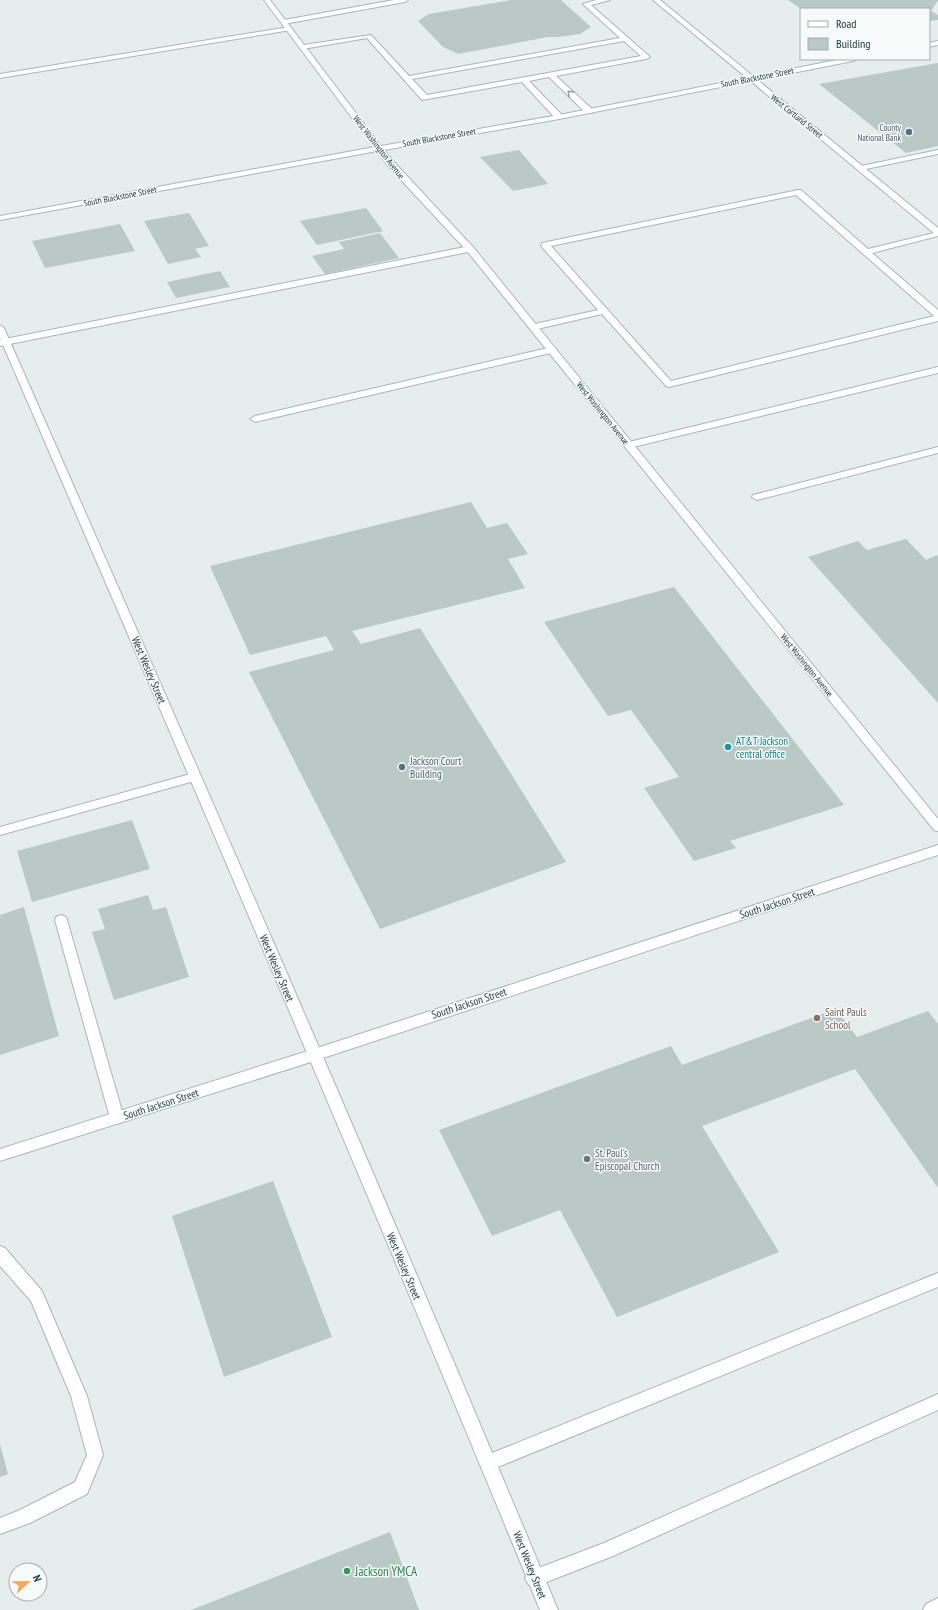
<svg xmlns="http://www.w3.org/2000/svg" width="938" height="1610" font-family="'PT Sans Narrow',sans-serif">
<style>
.building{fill:#bac9c6}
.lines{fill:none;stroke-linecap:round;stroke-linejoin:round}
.service-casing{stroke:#a7b7b5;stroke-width:2}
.minor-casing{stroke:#a7b7b5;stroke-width:2}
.tertiary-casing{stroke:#a7b7b5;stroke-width:2}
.secondary-casing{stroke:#a3bab8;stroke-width:2}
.service{fill:#fff;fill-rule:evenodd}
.minor{fill:#fff;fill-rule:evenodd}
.tertiary{fill:#fff;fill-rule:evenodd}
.secondary{fill:#fff;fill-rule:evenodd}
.oneway{stroke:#91a0a0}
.service-dot{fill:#5c6f8a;stroke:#f6faf9;stroke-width:1.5}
.culture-dot{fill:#0f9aa8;stroke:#f6faf9;stroke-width:1.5}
.education-dot{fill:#8d6e63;stroke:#f6faf9;stroke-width:1.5}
.worship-dot{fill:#6b7280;stroke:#f6faf9;stroke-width:1.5}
.leisure-dot{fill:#2e9e5b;stroke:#f6faf9;stroke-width:1.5}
.labels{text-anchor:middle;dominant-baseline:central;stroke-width:3;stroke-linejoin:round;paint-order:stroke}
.far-street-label{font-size:9px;fill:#234140;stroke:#f6faf9}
.far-service-label{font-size:9px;fill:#4e5e75;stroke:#f6faf9;text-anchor:end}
.street-label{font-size:11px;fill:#234140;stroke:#f6faf9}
.culture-label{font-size:11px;fill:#0d838f;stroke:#f6faf9;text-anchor:start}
.service-label{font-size:11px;fill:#4e5e75;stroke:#f6faf9;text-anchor:start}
.education-label{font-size:11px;fill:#785e54;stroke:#f6faf9;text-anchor:start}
.worship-label{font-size:11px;fill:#5b616d;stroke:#f6faf9;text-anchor:start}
.near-leisure-label{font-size:13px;fill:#27864d;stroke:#f6faf9;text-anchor:start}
</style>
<rect width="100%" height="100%" fill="#e5eeec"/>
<path class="building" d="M511,0H561L591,27L580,34L559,37H548L458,54L443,47L418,21L429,14Z
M788,0H938L931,11L938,15V20L929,21V9H801Z
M938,63V146L906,153L819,84Z
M519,150L548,184L513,191L480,157Z
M366,208L383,231L317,245L300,221Z
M189,213L209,246L195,249L201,257L168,264L144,221Z
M120,224L135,251L45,268L32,241Z
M380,233L399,258L325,274L312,256L344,249L339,242Z
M220,271L230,287L176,298L167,282Z
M471,502L487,528L507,523L528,554L508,559L525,588L352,631L361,644L420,628L566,862L380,929L249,672L334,650L326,636L250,655L210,566Z
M906,539L926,560L937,555L938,556V703L808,557L858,541L867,550Z
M674,587L844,805L730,841L736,848L694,861L644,788L679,777L631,710L608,716L544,622Z
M132,820L150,869L32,902L17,851Z
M148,895L153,910L166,907L189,977L114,1000L92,932L105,929L98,909Z
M24,907L59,1036L0,1055V915Z
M836,1009L857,1037L928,1011L938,1024V1188L855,1069L702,1126L779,1252L617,1317L560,1210L492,1236L439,1130L671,1046L682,1065Z
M273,1181L332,1337L224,1377L172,1216Z
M0,1444L8,1474L0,1477Z
M390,1532L419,1610H191Z"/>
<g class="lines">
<g class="service-casing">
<path id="service" d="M394,0H408L405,2L284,24L281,22L284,20Z
M596,0H610L591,5L650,57L646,59L556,76L592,109V113H586L549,77L529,81L562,115L563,117L559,119H556L522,82L422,100L367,38L303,49L299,47L303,45L371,35L409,76L620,38L583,4ZM624,41L641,56L427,95L412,79Z
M289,27L292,29L291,30L0,78V74Z
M938,150V154L861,170L857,168L861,166Z
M798,190H801L868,249L938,232V236L872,253L938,310V321L669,387L666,386L602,314L533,330L529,327L530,325L598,310L542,247L541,245L542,243ZM796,195L934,316L671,381L551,246Z
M470,246L473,247L474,249L473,251L0,346V340Z
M552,347L557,350L555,352L255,422L250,419L255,416Z
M938,367V373L629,448L624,445L629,442Z
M938,447V453L757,500L752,497L753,495Z
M194,773L198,774L200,777L198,780L0,835V827Z
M61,915L66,917L67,920L124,1118L122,1122L117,1124L112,1122L110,1118L55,920L56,917Z
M0,1246L5,1248L42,1291L87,1396L103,1455L87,1494L30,1523L0,1534V1518L20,1510L75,1482L87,1455L71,1396L31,1301L0,1266Z
M938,1273V1287L488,1471L482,1469L480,1463L482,1457Z
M938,1394V1410L613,1556L534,1587L528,1584L525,1578L528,1572L604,1543Z
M938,1598V1610H923L926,1604Z"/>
</g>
<g class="minor-casing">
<path id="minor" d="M653,0H660L938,228V234H935Z
M380,146H383V150L0,220V216Z
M0,325L4,328C192,754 379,1180 558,1610H540C365,1184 183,761 0,338Z"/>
</g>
<g class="tertiary-casing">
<path id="tertiary" d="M938,845V855L314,1061L0,1161V1149L314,1049Z"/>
</g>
<g class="secondary-casing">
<path id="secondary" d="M264,0H270L381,146L559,115L842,59H857L853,61L559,119L384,150L394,162L473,247L938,819V831L934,830L467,251L388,166Z
M938,41V45L929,47V43Z"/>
</g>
<use href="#service" class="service"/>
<use href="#minor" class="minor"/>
<use href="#tertiary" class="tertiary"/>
<use href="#secondary" class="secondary"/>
</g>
<defs><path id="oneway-chevron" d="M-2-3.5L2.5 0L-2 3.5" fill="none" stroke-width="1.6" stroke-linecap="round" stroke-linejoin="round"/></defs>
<use class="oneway" href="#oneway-chevron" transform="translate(570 93) rotate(-136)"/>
<g class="service-dot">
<circle cx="909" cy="132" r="4"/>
<circle cx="402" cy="767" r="4"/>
</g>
<circle class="culture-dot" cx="728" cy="747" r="4"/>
<circle class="education-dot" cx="817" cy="1018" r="4"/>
<circle class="worship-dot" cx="587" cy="1159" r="4"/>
<circle class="leisure-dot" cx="347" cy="1571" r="4"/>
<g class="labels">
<g class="far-street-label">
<text transform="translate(757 77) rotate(-11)">South Blackstone Street</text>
<text transform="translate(797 116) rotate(39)">West Cortland Street</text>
<text transform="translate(439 137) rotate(-10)">South Blackstone Street</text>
<text transform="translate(379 147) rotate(52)">West Washington Avenue</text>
<text transform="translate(120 196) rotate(-11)">South Blackstone Street</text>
<text transform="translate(603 413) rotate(51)">West Washington Avenue</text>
<text transform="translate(807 665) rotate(51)">West Washington Avenue</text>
</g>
<g class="far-service-label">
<text x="901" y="127">County<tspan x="901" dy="10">National Bank</tspan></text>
</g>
<g class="street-label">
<text transform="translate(149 670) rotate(67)">West Wesley Street</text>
<text transform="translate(777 903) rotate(-18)">South Jackson Street</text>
<text transform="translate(277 968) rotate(67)">West Wesley Street</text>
<text transform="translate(469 1003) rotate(-18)">South Jackson Street</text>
<text transform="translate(161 1104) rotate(-18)">South Jackson Street</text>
<text transform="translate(404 1266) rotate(67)">West Wesley Street</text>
<text transform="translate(530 1565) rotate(68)">West Wesley Street</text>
</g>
<g class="culture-label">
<text x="736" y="741">AT&amp;T Jackson<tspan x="736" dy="13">central office</tspan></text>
</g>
<g class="service-label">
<text x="410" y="761">Jackson Court<tspan x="410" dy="13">Building</tspan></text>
</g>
<g class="education-label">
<text x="825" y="1012">Saint Pauls<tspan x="825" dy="13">School</tspan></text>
</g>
<g class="worship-label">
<text x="595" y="1153">St. Paul's<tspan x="595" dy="13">Episcopal Church</tspan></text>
</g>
<g class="near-leisure-label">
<text x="355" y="1571">Jackson YMCA</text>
</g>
</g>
<rect x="800" y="8" width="130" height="52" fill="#f6faf9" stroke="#a2b0af"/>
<rect x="808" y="21" width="20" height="6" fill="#ffffff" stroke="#a2b0af"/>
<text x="836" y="28" font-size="12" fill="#234140">Road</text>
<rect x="808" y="38" width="20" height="12" fill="#bac9c6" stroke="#a2b0af"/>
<text x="836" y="48" font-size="12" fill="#234140">Building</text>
<g transform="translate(28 1582) rotate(68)"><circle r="19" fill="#f6faf9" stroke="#a2b0af"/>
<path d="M0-3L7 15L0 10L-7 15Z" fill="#f5a75c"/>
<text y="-6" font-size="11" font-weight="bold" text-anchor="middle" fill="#234140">N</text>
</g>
</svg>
